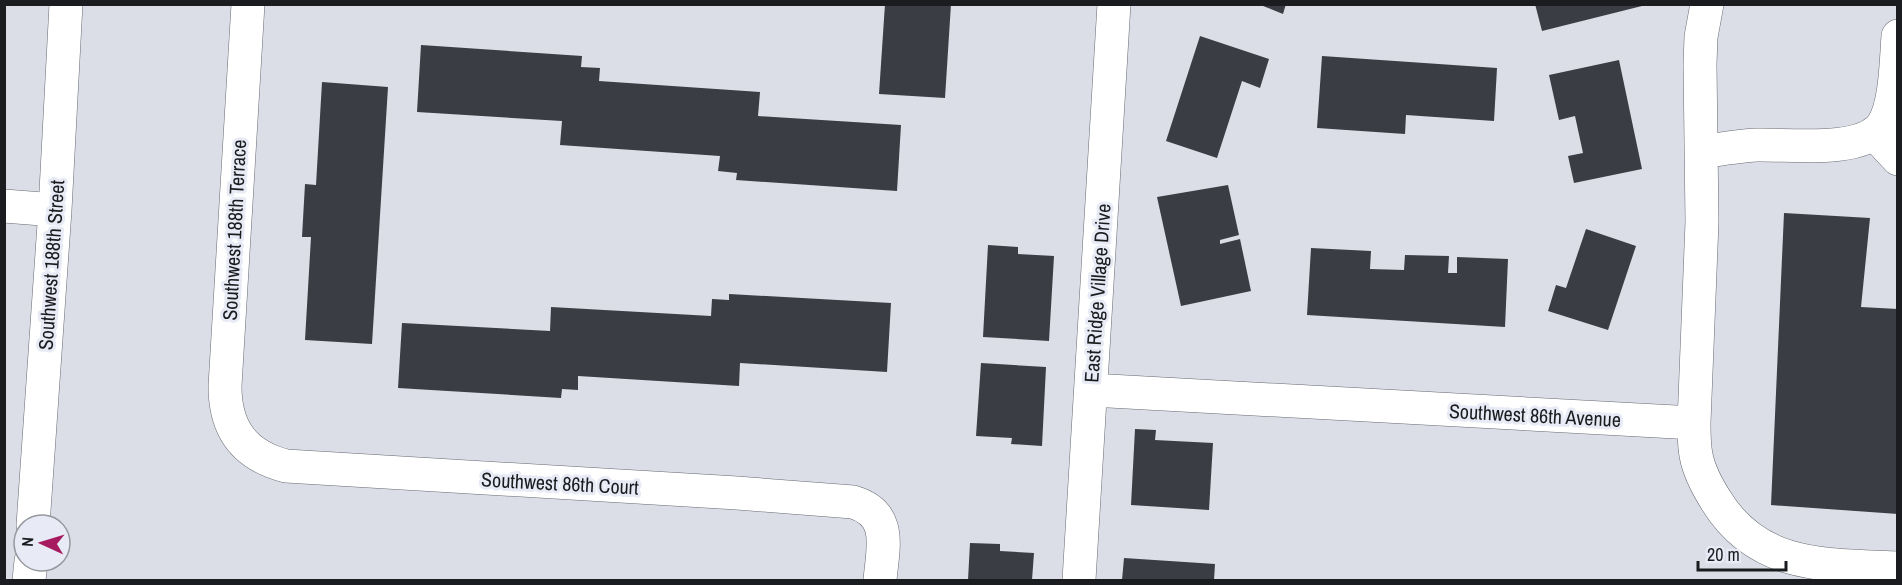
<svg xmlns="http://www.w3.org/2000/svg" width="1902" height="585" font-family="'Archivo Narrow',sans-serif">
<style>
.building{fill:#3b3d44}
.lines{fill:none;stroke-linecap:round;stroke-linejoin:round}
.minor-casing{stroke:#676972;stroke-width:34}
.minor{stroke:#fff;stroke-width:33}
.labels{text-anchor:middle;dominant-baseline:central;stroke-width:6;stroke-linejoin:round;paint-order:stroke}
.street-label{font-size:20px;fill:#1b1c1f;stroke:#e8ebf5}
</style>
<rect width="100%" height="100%" fill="#dbdee7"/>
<path class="building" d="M885,4H951L945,98L879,94Z
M1258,4H1286L1283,14Z
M1535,4H1646V5L1542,31Z
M1200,36L1269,59L1260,88L1242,81L1217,158L1166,141Z
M421,45L582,56L581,67L600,68L599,81L760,92L758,116L901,125L897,191L736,180L737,173L718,171L720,156L560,145L562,121L417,112Z
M1322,56L1497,68L1494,121L1406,115L1405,134L1317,128Z
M1619,60L1642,169L1574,183L1568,156L1583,153L1575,116L1559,120L1549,75Z
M322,82L388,87L372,344L305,340L311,237H302L305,184L316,185Z
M1228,185L1239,235L1220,240V244L1240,239L1251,291L1181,306L1157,197Z
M1784,213L1870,218L1861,307L1898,309V514L1771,505Z
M1586,229L1636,246L1608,330L1548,311L1556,285L1566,288Z
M988,245L1018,247V254L1054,256L1049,341L983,337Z
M1311,248L1371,251L1370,269L1404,270L1405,255L1449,256L1448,273H1457V257L1508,259L1505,327L1307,315Z
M729,294L891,303L887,372L740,363L739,386L578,376V390L562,389L561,398L398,388L402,323L550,331L551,307L711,316L712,299L729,300Z
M981,363L1046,367L1042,446L1011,444L1012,438L976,436Z
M1135,429L1156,430L1155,440L1213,443L1209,510L1131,505Z
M970,543L1000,544V551L1034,553L1032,580H968Z
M1124,558L1215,564L1214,580H1122Z"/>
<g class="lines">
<g class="minor-casing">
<path id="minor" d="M248,4L225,386C225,429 244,455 286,466L737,493L853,502C893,514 883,547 880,580
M1707,4L1701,37L1700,64L1702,222L1694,423C1694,434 1694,445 1696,455C1699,472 1708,488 1717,502C1759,569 1827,565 1898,568
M1874,133L1898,159
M1702,152C1720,149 1738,146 1757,145C1789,144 1860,154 1882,126C1896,106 1896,60 1898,36
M4,206L55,210
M1091,390L1694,423
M33,525L55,210L66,4
M29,580L31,561
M1079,580L1114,4"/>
</g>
<use href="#minor" class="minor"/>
</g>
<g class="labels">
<g class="street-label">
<text transform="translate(234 230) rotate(-87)">Southwest 188th Terrace</text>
<text transform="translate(51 265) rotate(-86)">Southwest 188th Street</text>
<text transform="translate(1097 293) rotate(-86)">East Ridge Village Drive</text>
<text transform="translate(1535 415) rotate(3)">Southwest 86th Avenue</text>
<text transform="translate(560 483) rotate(3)">Southwest 86th Court</text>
</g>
</g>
<rect width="1902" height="585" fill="none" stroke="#1b1c1f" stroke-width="12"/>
<g transform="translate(42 543) rotate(274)"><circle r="28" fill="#e8ebf5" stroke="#96989f" stroke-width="1.5"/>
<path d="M0-4.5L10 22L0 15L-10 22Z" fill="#a61b60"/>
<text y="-9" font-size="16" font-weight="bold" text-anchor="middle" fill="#1b1c1f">N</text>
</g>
<path d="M1698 561v9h88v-9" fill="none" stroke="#1b1c1f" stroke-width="3"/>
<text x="1707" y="561" font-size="18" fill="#1b1c1f" stroke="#e8ebf5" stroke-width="4.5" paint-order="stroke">20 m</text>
</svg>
